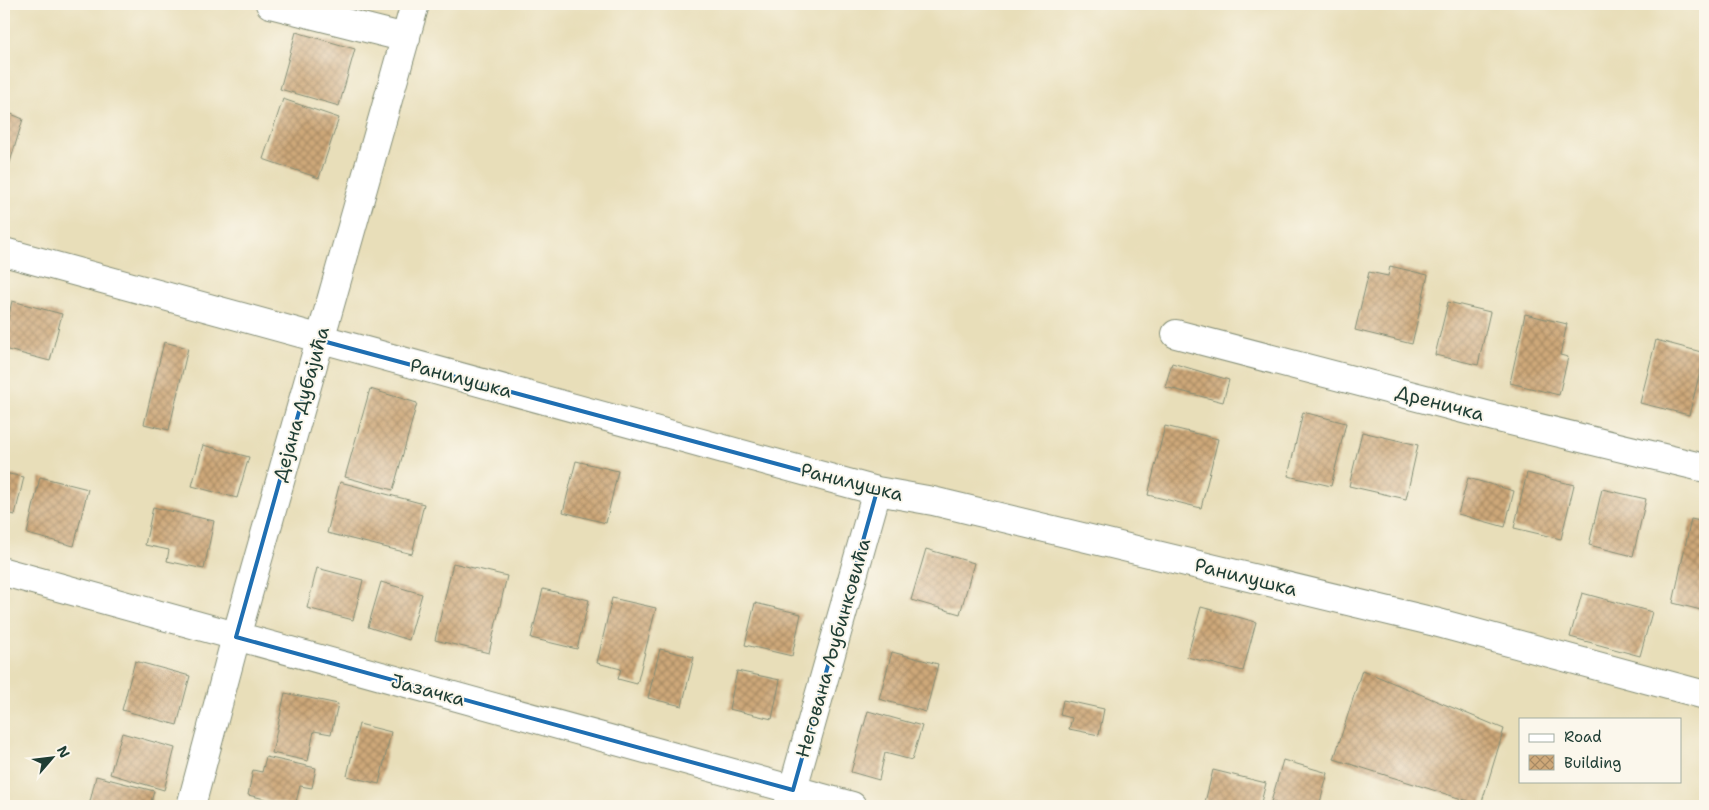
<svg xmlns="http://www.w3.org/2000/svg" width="1709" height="810" font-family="'Shantell Sans',sans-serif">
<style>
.building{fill:url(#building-cross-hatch)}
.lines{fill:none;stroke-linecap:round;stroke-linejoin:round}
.minor-casing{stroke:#848e76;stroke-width:30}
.minor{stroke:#fff;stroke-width:28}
.marked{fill:none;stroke:#1f6fb2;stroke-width:4;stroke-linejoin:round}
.labels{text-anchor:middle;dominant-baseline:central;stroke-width:4;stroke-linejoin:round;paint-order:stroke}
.street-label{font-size:19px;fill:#1f3d34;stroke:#fbf7ec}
</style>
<defs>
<pattern id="building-cross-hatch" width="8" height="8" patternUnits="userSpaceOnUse" patternTransform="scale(1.25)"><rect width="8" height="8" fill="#cea879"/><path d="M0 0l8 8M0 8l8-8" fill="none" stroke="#a78a64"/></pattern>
</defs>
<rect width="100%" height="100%" fill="#fbf7ec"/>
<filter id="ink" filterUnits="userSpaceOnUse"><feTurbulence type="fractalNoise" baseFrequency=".02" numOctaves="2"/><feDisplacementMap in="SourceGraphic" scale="10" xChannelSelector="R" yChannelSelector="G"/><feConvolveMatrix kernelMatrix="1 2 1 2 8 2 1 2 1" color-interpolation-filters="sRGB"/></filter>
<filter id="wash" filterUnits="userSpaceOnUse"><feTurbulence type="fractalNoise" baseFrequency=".0096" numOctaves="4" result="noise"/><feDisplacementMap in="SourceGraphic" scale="20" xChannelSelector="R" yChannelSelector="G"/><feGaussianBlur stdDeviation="1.12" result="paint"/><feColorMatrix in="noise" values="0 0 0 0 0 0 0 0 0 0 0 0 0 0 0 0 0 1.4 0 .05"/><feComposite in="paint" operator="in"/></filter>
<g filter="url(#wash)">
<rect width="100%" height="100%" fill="#e8deb9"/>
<g id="blocks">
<path class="building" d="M296,32L355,49L339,106L280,89Z
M283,99L339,118L319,178L263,159Z
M4,111L23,119L4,182Z
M1390,266L1428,275L1412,344L1355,330L1369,272L1388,276Z
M12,301L62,314L50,361L4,349V336Z
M1448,302L1490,312L1478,365L1435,355Z
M1525,314L1567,324L1560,355L1568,357L1559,395L1510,383Z
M1656,340L1705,353L1689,415L1640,403Z
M164,342L188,348L169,430L144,424Z
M1172,363L1229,380L1223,402L1165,387Z
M370,389L417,403L393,490L345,477Z
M1303,412L1346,423L1331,486L1288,476Z
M1165,426L1218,439L1201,508L1148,495Z
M1362,432L1418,445L1406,499L1349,486Z
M203,445L249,457L237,498L192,486Z
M576,461L618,471L606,523L563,512Z
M4,473L24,477L15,515L4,512Z
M1527,473L1574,485L1561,539L1514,528Z
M40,477L88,489L74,546L27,534Z
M1468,478L1514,491L1505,527L1458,514Z
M340,482L424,504L412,554L327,533Z
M1602,489L1646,499L1633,556L1589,545Z
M153,507L214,521L204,569L167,561L169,550L145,545Z
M1691,519L1705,522V611L1673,603Z
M926,549L974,563L960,614L911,600Z
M453,563L507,576L489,653L435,640Z
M317,568L363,580L353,620L307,608Z
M381,582L422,594L409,640L368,627Z
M543,589L589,600L577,649L531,638Z
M1582,593L1652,612L1640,656L1570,637Z
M612,598L656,608L637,684L618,679L621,669L597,663Z
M755,603L801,614L792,656L745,645Z
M1201,607L1256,622L1243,671L1187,657Z
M660,649L694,657L682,706L648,698Z
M892,652L938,664L926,712L879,699Z
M135,661L190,676L177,725L122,710Z
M1362,670L1504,729L1481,805L1334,759Z
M737,671L780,680L772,719L729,709Z
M285,693L338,704L331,734L314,731L308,761L272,753Z
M1063,700L1104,709L1099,735L1069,729L1072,718L1060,715Z
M868,711L922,726L912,760L885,753L879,780L851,772Z
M359,724L391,732L379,784L347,776Z
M122,733L175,748L164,790L110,774Z
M266,757L316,768L312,788L300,786L295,806L248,795L253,770L262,772Z
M1283,760L1328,773L1319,806H1288L1271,802Z
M1213,770L1266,783L1260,806H1204Z
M96,776L154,791L150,806H89Z"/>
</g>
</g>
<g filter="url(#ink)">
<use href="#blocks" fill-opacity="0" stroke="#848e76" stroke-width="1"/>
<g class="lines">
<g class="minor-casing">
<path id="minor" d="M270,4L406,38
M4,252L877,491L933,501L1435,622L1705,695
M1176,334L1494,417L1705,468
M4,572L852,806
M191,806L236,637L415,4
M788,806L877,491"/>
</g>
<use href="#minor" class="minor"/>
</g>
</g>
<path class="marked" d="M319,340L877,491L793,790L236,637Z"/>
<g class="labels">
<g class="street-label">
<text transform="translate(461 378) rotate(15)">Ранилушка</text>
<text transform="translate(1440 403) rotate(15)">Дреничка</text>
<text transform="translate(301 404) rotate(-74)">Дејана Дубајића</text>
<text transform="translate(852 482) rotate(14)">Ранилушка</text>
<text transform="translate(1246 577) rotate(14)">Ранилушка</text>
<text transform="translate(833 648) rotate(-74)">Негована Љубинковића</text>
<text transform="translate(428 690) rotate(15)">Јазачка</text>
</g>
</g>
<rect width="1709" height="810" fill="none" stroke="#fbf7ec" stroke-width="20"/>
<rect x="1519" y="718" width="162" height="65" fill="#fbf7ec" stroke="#a3ada2"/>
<rect x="1529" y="734" width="25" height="8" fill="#ffffff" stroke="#a3ada2"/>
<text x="1564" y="742" font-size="15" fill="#1f3d34">Road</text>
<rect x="1529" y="755" width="25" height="15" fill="url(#building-cross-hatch)" stroke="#a3ada2"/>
<text x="1564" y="768" font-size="15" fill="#1f3d34">Building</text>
<g transform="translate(52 758) rotate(62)" stroke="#fbf7ec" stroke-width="4" paint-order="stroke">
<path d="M0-4L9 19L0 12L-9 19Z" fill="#1f3d34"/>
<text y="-8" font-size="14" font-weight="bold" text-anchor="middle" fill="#1f3d34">N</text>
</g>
</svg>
